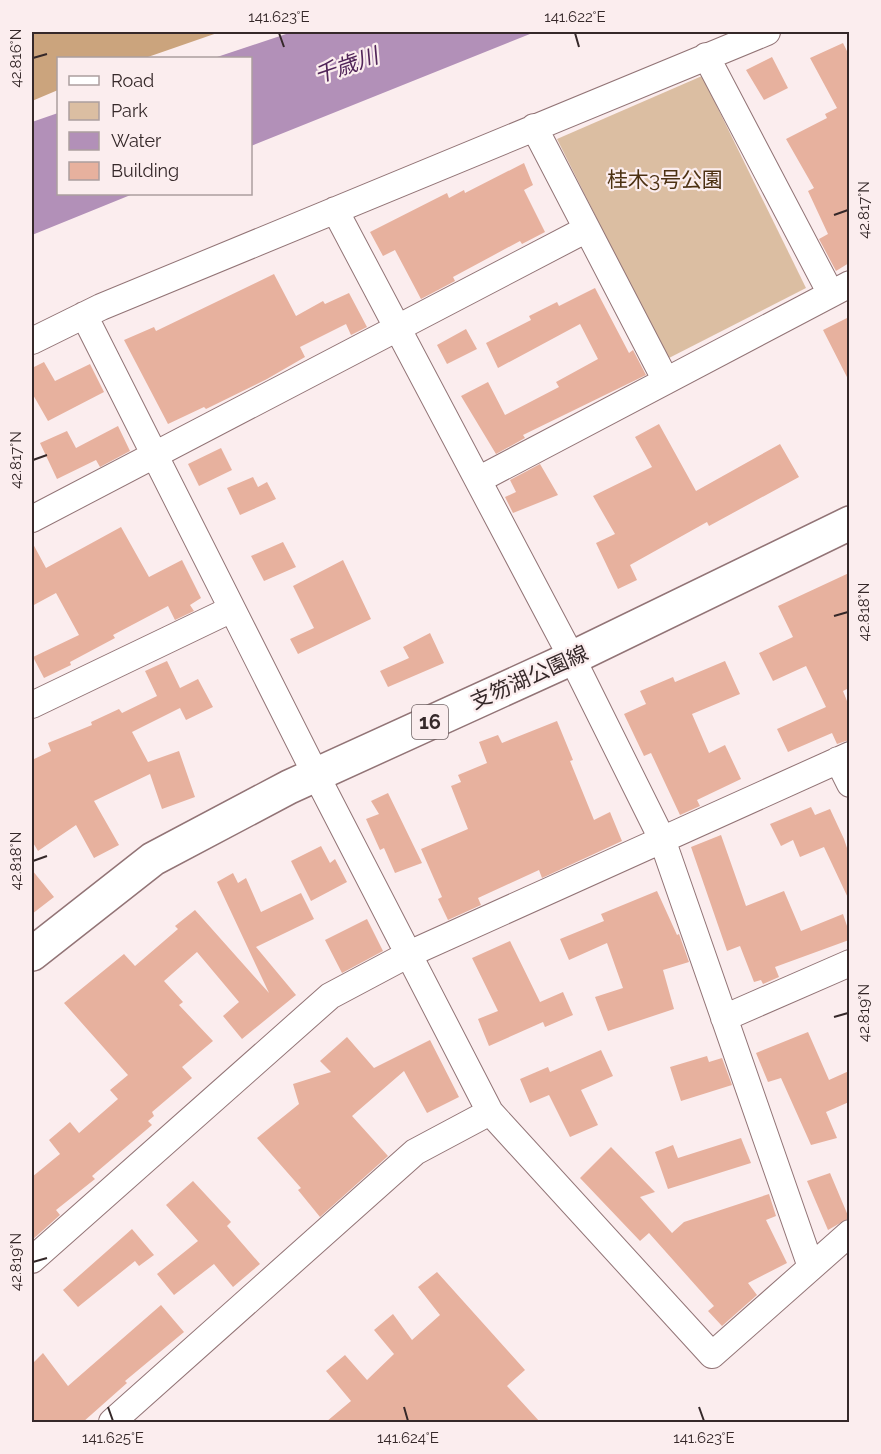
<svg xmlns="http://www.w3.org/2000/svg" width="881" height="1454" font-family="Raleway,'Noto Sans JP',sans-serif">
<rect width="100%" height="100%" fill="#fbedee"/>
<!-- green -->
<path fill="#dbbea2" d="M702,76l104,212 -139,71 -110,-220z"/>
<!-- forest -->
<path fill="#cba47d" d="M32,32h188l-75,26h-87v32l-26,11z"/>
<!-- water -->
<path fill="#b290b8" d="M292,32h243l-284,114 -1,-88h-36z
M58,113v81h75l-101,41v-113z"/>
<!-- building -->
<path fill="#e7b19e" d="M843,43l6,12v208l-13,8 -17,-32 9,-5 -20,-43 6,-3 -28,-49 41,-21 -2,-4 12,-6 -27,-50z
M772,57l16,31 -24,12 -18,-30z
M524,163l9,22 -9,5 21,42 -23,12 -2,-3 -67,36 2,4 -34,18 -26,-49 -12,6 -13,-24 77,-39 2,5 15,-8 1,3z
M274,274l22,42 27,-15 2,3 24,-11 18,34 -16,8 -5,-11 -46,23 5,10 -38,22 -61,30 -2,-2 -36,17 -44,-84 30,-13 2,4z
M595,288l34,65 4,-3 13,25 -123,60 2,3 -29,16 -35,-58 27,-14 17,33 54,-28 -3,-5 42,-23 -18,-35 -82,44 -12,-25 45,-23 -2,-4 28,-14 2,4z
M849,317v64l-26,-51z
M466,329l11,20 -30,15 -10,-19z
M44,362l11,19 35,-17 14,28 -56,29 -16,-28v-25z
M659,424l37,67 84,-47 19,33 -90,49 -2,-4 -77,43 7,15 -19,9 -22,-46 19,-9 -22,-38 59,-29 -17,-30z
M118,426l12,25 -30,16 -4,-7 -39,19 -17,-36 27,-12 9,17z
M221,448l11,22 -33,16 -11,-22z
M540,464l18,31 -45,18 -8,-16 11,-5 -6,-12z
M253,477l5,10 9,-5 9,17 -36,16 -13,-27z
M121,527l28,50 33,-17 19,38 -11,7 4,6 -19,9 -7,-14 -55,29 2,3 -45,24 1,3 -27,13 -11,-21 46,-22 -23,-42 -24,13v-64l14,26z
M283,542l13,25 -32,14 -13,-25z
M343,560l28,59 -73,35 -8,-15 24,-11 -21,-42z
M849,573v115l-6,3 6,15v34l-12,4 -5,-11 -44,19 -11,-23 49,-22 -20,-41 -33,15 -14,-28 34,-16 -15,-31z
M430,633l14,30 -56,24 -8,-16 29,-13 -6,-11z
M167,661l13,27 18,-9 15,28 -27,13 -6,-12 -48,24 16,30 31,-11 16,46 -33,12 -12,-35 -56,27 25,44 -25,13 -18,-33 -38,26 -6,-10v-81l19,-9 -3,-8 44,-18 -1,-3 28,-13 3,4 35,-17 -12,-25z
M725,661l15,33 -48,20 17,39 16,-8 16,34 -44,21 3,6 -20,9 -29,-62 -7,3 -20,-42 22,-10 -6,-13 33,-14 2,5z
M557,721l16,39 -3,1 24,59 16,-8 12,29 -80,37 -3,-8 -61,28 3,7 -33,15 -10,-21 4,-2 -21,-48 47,-20 -17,-43 10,-4 -3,-7 29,-12 -8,-21 19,-7 4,8z
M388,793l34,70 -27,10 -11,-25 -4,2 -14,-31 13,-5 -8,-13z
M811,807l4,8 15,-6 14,30 5,15v46l-25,-53 -24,10 -7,-17 -12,6 -11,-22z
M721,835l25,71 38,-15 17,40 42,-17 6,18v8l-74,27 4,10 -16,7 -2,-4 -7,2 -14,-36 -13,5 -36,-104z
M321,846l9,17 5,-4 12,23 -36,19 -20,-40z
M32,870l22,27 -22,17z
M233,873l5,10 8,-5 15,34 40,-19 13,26 -58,28 40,48 -54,44 -19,-23 16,-14 -42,-50 -33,29 19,21 -4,3 34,36 -31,26 10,11 -40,34 2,4 -6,5 4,4 -60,51 3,3 -39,31 4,5 -28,25v-63l28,-23 -11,-14 21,-18 9,11 39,-34 -8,-9 18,-15 -64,-72 60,-49 11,12 43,-37 -3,-3 20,-16 74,83 -52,-111z
M657,891l20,44 2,-1 10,28 -26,8 11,39 -66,22 -13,-34 28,-9 -16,-45 -38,17 -9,-21 44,-18 -3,-7z
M367,919l16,32 -41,22 -17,-33z
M510,941l30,61 23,-10 10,23 -28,12 -2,-5 -54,24 -11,-27 20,-8 -26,-53z
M808,1032l21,48 20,-9v31l-23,10 11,26 -26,7 -30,-67 -13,4 -12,-29z
M347,1037l27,31 56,-28 29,57 -32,16 -23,-42 -52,45 36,40 -68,61 -22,-27 3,-2 -44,-50 42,-34 -6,-20 38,-12 -11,-11z
M601,1050l12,26 -32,14 17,35 -28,12 -21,-42 -19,8 -10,-24 28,-12 2,5z
M707,1056l2,6 13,-4 10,27 -51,16 -11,-34z
M741,1138l10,25 -83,26 -13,-37 18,-7 5,13z
M611,1147l44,45 -15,5 32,36 12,-11 85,-28 7,22 -10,4 21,43 -39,20 9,12 -35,31 -14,-15 6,-5 -65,-73 -9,8 -60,-63z
M830,1173l19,45 -21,12 -21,-49z
M193,1181l38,41 -4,4 33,38 -27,23 -19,-23 -40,31 -17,-21 41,-33 -32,-36z
M132,1229l22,26 -15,11 -4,-5 -57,46 -15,-17z
M437,1272l88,98 -18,16 33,36h-214l25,-21 -25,-30 19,-16 22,25 27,-26 -20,-24 19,-16 19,26 28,-25 -22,-28z
M161,1305l23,27 -59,49 2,2 -44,39h-51v-58l11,-11 25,33z"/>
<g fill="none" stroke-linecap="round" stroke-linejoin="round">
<defs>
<path id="street" d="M706,56l125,238
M534,127l132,254
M335,210l237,448 90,181 149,428
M84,315l231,458 175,339 222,243 138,-122
M32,341l69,-34 666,-275
M478,480l372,-196
M32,519l555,-290
M32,705l200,-96
M838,760l12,24
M724,1018l126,-55
M32,1260l298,-264 79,-42 441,-199
M112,1422l303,-270 75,-40"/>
<path id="primary" d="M32,954l121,-95 136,-72 283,-129 278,-135"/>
</defs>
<!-- street casing -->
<use href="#street" stroke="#927476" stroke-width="28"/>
<!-- primary casing -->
<use href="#primary" stroke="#927476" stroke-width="36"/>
<!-- street -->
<use href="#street" stroke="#fff" stroke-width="26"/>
<!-- primary -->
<use href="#primary" stroke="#fff" stroke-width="33"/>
</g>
<!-- ticks -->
<path fill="none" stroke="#352829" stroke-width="2" d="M279,33l5,14M575,33l4,14M33,58l14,-4M834,215l14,-5M33,460l14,-5M834,616l14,-4M33,861l14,-5M834,1017l14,-4M33,1262l14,-4M108,1407l5,14M404,1407l4,14M699,1407l5,14"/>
<g text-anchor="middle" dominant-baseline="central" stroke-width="4.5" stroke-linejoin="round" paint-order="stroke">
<!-- shield labels -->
<rect fill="#fbedee" stroke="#706364" stroke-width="1.5" x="412" y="705" width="36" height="34" rx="4.5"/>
<g font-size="20" font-weight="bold" fill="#352829">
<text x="430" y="722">16</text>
</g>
<!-- park labels -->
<g font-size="21" fill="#4c3112" stroke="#fbedee">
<text x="665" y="179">桂木3号公園</text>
</g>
<!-- street labels -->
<g font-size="21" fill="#352829" stroke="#fbedee">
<text transform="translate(529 677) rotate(-24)">支笏湖公園線</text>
</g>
<!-- water labels -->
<g font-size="22" font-style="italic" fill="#512559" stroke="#fbedee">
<text transform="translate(346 65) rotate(-19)">千歳川</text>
</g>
</g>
<!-- border -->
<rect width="881" height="1454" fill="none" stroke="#fbedee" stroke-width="66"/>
<!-- legend -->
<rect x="57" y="57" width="195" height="138" fill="#fbedee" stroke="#ac9e9f" stroke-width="1.5"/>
<rect x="69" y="76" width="30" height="9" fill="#ffffff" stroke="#ac9e9f" stroke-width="1.5"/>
<text x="111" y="87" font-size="18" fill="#352829">Road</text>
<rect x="69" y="102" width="30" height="18" fill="#dbbea2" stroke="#ac9e9f" stroke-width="1.5"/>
<text x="111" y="117" font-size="18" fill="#352829">Park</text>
<rect x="69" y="132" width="30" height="18" fill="#b290b8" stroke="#ac9e9f" stroke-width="1.5"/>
<text x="111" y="147" font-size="18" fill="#352829">Water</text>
<rect x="69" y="162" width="30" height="18" fill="#e7b19e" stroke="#ac9e9f" stroke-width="1.5"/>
<text x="111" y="177" font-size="18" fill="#352829">Building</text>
<rect x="33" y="33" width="815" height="1388" fill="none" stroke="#352829" stroke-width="2"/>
<g font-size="15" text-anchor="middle" fill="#352829">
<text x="279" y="22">141.623°E</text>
<text x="575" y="22">141.622°E</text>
<text transform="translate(16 58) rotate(-90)" y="5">42.816°N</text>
<text transform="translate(864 210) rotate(-90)" y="5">42.817°N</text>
<text transform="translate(16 460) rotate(-90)" y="5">42.817°N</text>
<text transform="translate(864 612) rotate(-90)" y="5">42.818°N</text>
<text transform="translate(16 861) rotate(-90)" y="5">42.818°N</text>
<text transform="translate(864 1013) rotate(-90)" y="5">42.819°N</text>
<text transform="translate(16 1262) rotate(-90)" y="5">42.819°N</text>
<text x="113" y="1443">141.625°E</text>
<text x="408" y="1443">141.624°E</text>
<text x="704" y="1443">141.623°E</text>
</g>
</svg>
